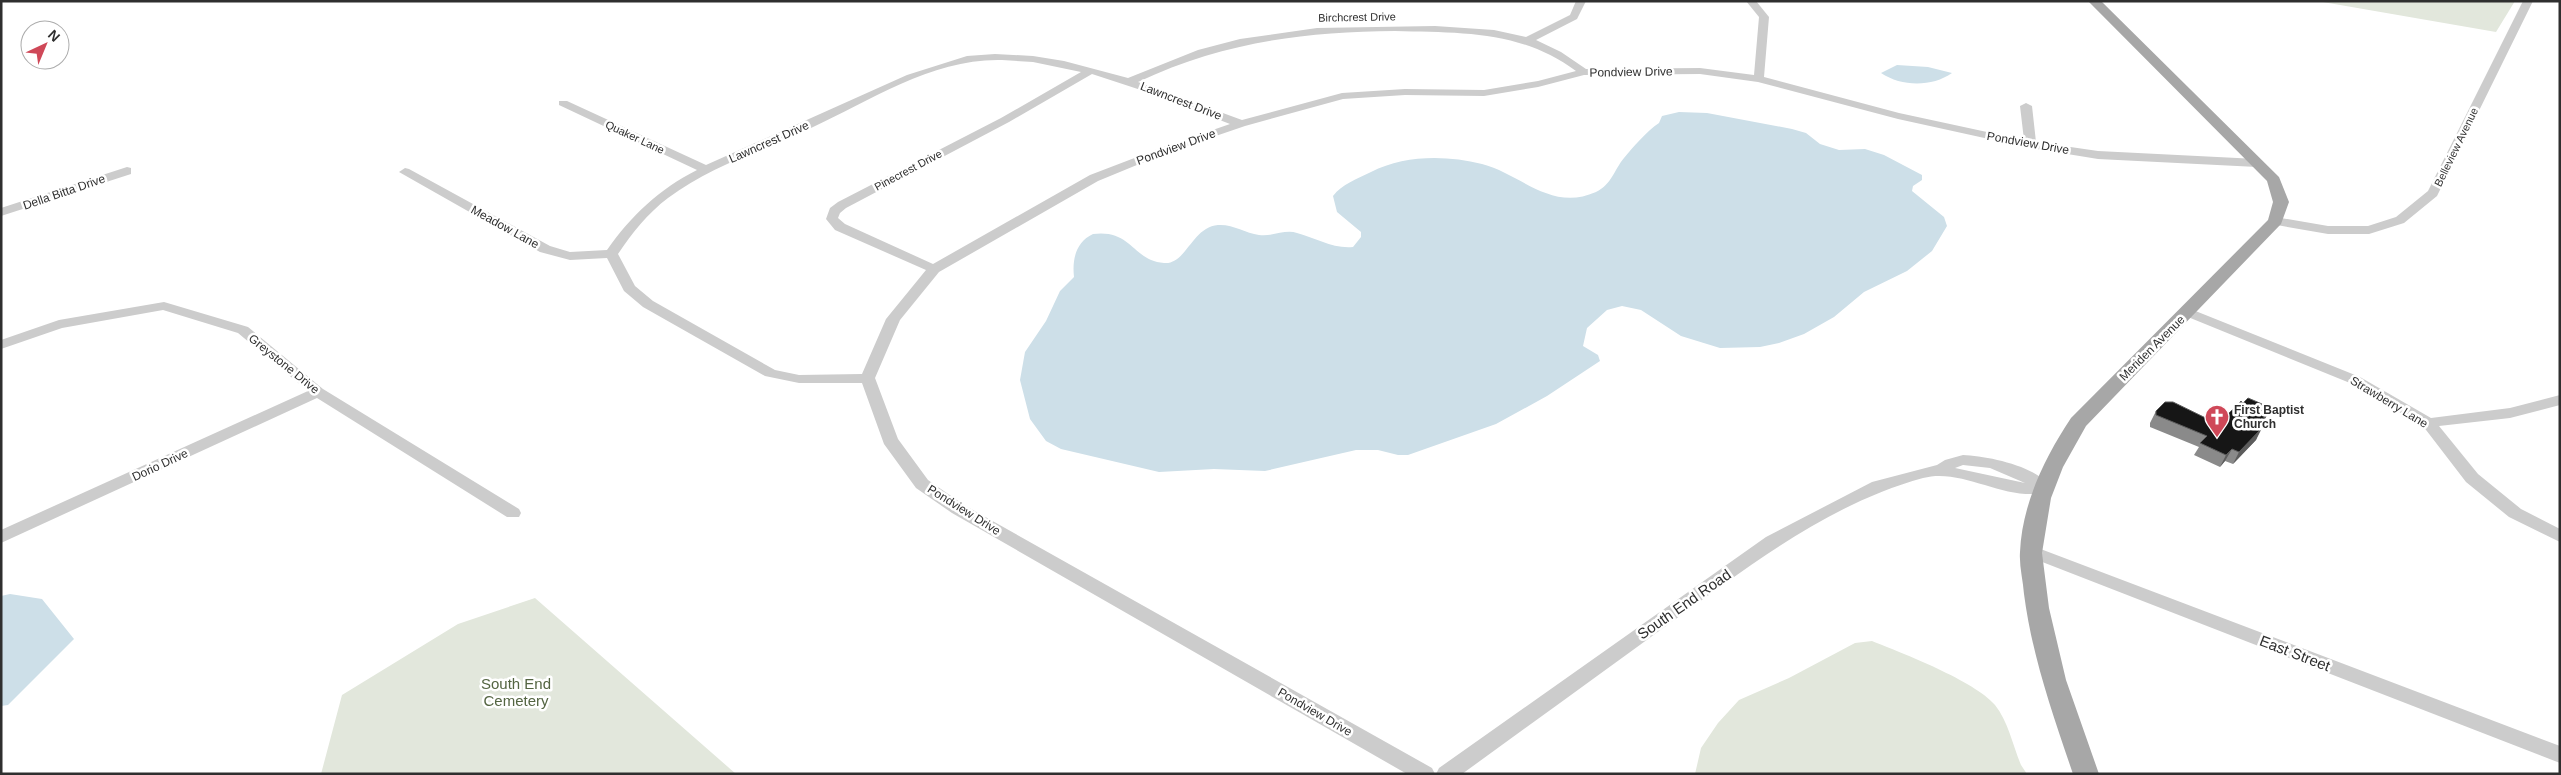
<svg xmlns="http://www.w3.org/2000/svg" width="2561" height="775" font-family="Helvetica,sans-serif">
<rect width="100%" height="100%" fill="#fff"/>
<!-- green -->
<path fill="#e2e7dc" d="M2317,1h198l-19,31z
M535,598l201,176h-415l21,-79 116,-71z
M1872,641c30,12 103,40 123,64 13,16 18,41 26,60l6,9h-332l6,-26 17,-25 21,-23 50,-22 66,-35z"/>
<!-- water -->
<path fill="#cddfe8" d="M1897,65l31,2 24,6c-20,14 -50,14 -71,0z
M1679,112l28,1 85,16 14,4 14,11 19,6 26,-1 19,6 38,20v5l-9,6 -1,5 32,26 3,9 -15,25 -25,20 -43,21 -30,25 -30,17 -25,9 -19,4 -40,1 -39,-12 -40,-26 -19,-4 -15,4 -20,18 -4,18 15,9 2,6 -53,35 -51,28 -88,31h-10l-20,-5h-22l-91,21 -51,-2 -55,3 -98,-23 -15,-8 -16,-22 -10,-39 5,-28 21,-31 14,-30 14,-14c-2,-18 2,-35 19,-43 39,-5 40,27 71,29 22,2 28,-36 54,-38 15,-1 27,8 41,10 13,2 26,-6 38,-2 19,5 36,16 56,14l8,-10v-5l-24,-20 -4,-16c9,-12 24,-17 38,-24 33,-17 75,-17 111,-8 39,10 69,48 114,28 16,-8 18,-22 28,-34 9,-11 23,-27 35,-35l3,-7z
M10,594l32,5 32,40 -66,66 -7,1v-110z"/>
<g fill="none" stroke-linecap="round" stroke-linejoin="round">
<!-- minor -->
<path fill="#ccc" fill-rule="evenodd" d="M1576,1h10l-9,18 -41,21 25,12 25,17 114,-1 54,7 5,-58 -13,-16h10l13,16 -5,60 135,36 125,27 -4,-34 6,-3 6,3 4,36 62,9 159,8 6,4 -6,4 -159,-8 -68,-11 -132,-29 -140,-37 -58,-8 -116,1 -46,12 -54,9 -79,-1 -62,4 -98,27 -79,27 -68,28 -159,91 -39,48 -25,58 23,61 30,41 36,25 468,263 3,6h-28l-455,-261 -36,-25 -32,-44 -22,-61h-63l-34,-7 -122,-69 -19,-16 -17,-33 -37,2 -30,-8 -141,-80 6,-4 4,1 141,77 20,6 37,-2c24,-34 52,-61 90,-80l-138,-65v-4h8l139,64 201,-90 60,-19 28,-2 38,2 31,5 64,17 70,-28 42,-11 77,-11 118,-2 59,4 32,7 44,-22zM1395,31c67,2 125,-1 181,40l-38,10 -54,9 -79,-1 -63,4 -100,27 -104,-38c85,-40 165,-50 257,-51zM1002,60l31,2 48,10 -80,46 -163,84 -8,6 -4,11 9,11 91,40 -40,49 -24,55 -63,1 -24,-5 -122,-69 -18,-15 -17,-32c14,-21 30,-41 50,-56 43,-32 95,-48 143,-70 60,-28 123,-70 191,-68zM1092,74l58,19 80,31 -72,25 -68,26 -157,89 -88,-40 -7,-6 2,-5 6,-5 163,-86z
M2523,1h10l-96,195 -33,27 -35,11h-41l-57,-10 -2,-3 2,-3 4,-1 53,9h40l28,-9 32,-26z
M127,167l4,1v6l-130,42v-8z
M164,302l84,25 75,62 196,120 2,4 -2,4h-12l-190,-119 -316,145v-13l307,-139 -70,-58 -75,-23 -101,18 -61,21v-9l58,-20z
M2188,308l172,69 71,41 79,-10 50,-13v10l-50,13 -71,8 39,48 43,35 39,20v13l-51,-25 -43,-35 -43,-56 -73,-43 -167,-68 -2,-3z
M1963,455c24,1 75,11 88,33l-2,4c-43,11 -86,-25 -126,-14 -95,26 -175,89 -253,145 -70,51 -139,101 -208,151h-26l3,-6 327,-231 106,-55 65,-17 8,-5zM1963,465l27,3 35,15 -70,-15z
M2030,545l530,201v17l-536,-208 -3,-4 3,-4z"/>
<!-- major -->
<path fill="#a7a7a7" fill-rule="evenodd" d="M2088,1h13l178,176 10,25 -8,22 -195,202 -23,41 -12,31 -9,55 7,55 17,72 33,94h-26c-20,-59 -41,-118 -49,-180 -1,-14 -5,-28 -4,-42 2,-48 25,-95 51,-134l197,-198 5,-18 -6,-21z"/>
</g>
<!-- wall -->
<path fill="#8a8a8a" d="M2243,403l25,10 -6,12 -2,2 -4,13 -23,24 -8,-3 -5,6 -26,-12 5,-8 -49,-20v-4l6,-12 62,13z"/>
<!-- shaded-wall -->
<path fill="#5c5c5c" d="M2269,407l-6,12 5,-6 -6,12 -11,12 14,-25z
M2262,428l-6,12 -23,24 6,-12z
M2232,449l-7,12 -5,6 6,-12z"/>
<!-- building -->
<path fill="#161616" stroke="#5c5c5c" d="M2248,398l21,9 -4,5 3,1 -11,12 5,3 -23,24 -7,-3 -6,6 -26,-12 7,-7 -51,-21v-4l9,-9h8l45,22 23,-23 2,2z"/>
<!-- icons -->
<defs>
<symbol id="church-pin" viewBox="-11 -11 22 30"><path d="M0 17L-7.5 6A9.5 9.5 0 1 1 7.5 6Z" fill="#cf4858" stroke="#fff"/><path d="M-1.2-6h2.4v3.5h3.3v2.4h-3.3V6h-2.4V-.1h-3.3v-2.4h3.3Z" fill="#fff"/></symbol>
</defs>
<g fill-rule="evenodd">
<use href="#church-pin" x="2203" y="403" width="28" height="38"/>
</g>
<g text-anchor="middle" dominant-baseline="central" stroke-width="5" stroke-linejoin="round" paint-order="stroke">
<!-- far-street labels -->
<g font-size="11" fill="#2f2f2f" stroke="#fff">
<text transform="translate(1357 17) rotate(-1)">Birchcrest Drive</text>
<text transform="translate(635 137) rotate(25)">Quaker Lane</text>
<text transform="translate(2456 147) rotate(-64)">Belleview Avenue</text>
<text transform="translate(908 170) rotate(-28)">Pinecrest Drive</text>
</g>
<!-- street labels -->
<g font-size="12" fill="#2f2f2f" stroke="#fff">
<text transform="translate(1631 72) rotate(-1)">Pondview Drive</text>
<text transform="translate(1181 101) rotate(21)">Lawncrest Drive</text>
<text transform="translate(769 142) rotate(-24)">Lawncrest Drive</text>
<text transform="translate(2028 143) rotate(10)">Pondview Drive</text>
<text transform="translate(1176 147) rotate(-20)">Pondview Drive</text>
<text transform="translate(64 192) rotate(-19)">Della Bitta Drive</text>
<text transform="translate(505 227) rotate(29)">Meadow Lane</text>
<text transform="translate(2152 348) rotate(-45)">Meriden Avenue</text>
<text transform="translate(284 364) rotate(39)">Greystone Drive</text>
<text transform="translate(2389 402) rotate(31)">Strawberry Lane</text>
<text transform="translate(160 465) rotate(-25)">Dorio Drive</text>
<text transform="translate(964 510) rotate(32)">Pondview Drive</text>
<text transform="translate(1315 712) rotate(30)">Pondview Drive</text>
</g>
<!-- poi labels -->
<g font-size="12" font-weight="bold" fill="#2f2f2f" stroke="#fff" text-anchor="start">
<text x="2234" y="410">First Baptist<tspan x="2234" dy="14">Church</tspan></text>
</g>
<!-- near-street labels -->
<g font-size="15" fill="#2f2f2f" stroke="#fff">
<text transform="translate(1684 604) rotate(-35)">South End Road</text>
<text transform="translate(2295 653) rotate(21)">East Street</text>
</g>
<!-- near-park labels -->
<g font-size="15" fill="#546542" stroke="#fff">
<text x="516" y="683">South End<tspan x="516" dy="17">Cemetery</tspan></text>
</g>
</g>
<!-- border -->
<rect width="2561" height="775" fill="none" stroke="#2f2f2f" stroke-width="5"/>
<!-- north arrow -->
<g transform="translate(45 45) rotate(44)"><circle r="24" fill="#ffffff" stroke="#acacac"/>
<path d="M0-4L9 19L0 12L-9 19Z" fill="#cf4858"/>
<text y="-8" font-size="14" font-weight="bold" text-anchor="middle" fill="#2f2f2f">N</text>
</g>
</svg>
